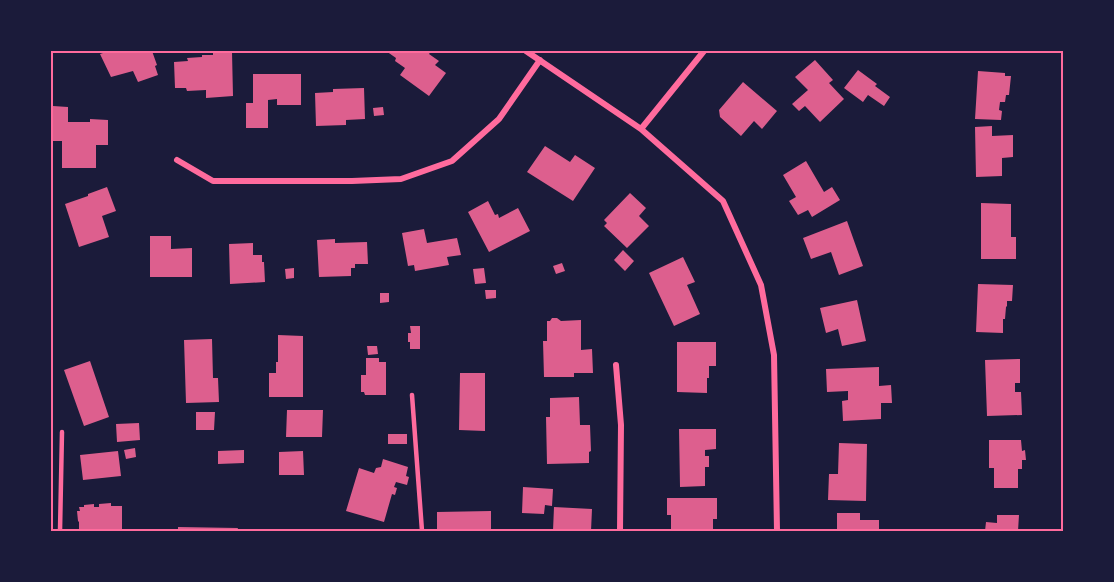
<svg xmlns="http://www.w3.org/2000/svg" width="1114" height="582" font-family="Raleway,sans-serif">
<rect width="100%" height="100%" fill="#1b1b3a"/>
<!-- building -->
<path fill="#dd5f8e" d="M109,51h43l5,14 -2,1 3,9 -20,7 -5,-11 -22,6 -11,-23z
M386,51h45l-2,3 10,7 -4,4 11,8 -17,23 -29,-21 5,-7 -10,-7 1,-3z
M232,52l1,44 -27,2v-8l-19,1 -1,-3h-11l-1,-26 14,-1 -1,-3 15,-1v-2h11v-2z
M815,60l18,20 -4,3 15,16 -24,23 -15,-16 -6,5 -7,-7 16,-14 -13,-13z
M858,70l19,14 -2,2 15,11 -6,9 -16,-11 -5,7 -19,-14z
M978,71l27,2v3h6l-2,19h-3l-1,7h-5l-1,8 3,1 -1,9 -26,-1z
M253,74h48v31h-24v-6l-9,1v28h-22v-25h7z
M743,82l34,29 -15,18 -8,-8 -13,15 -21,-19 -1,-7z
M364,88l1,31 -19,1v5l-30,1 -1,-33 18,-1v-3z
M53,106l15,1v15h22v-3l18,1v25h-12v23h-34v-27h-10z
M383,107l1,8 -10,1 -1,-8z
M992,126v10l21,-1v22l-11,1v18l-26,1 -1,-50z
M545,146l25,16 5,-7 20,13 -22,33 -46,-29z
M806,161l18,31 8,-5 8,13 -28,17 -4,-7 -10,5 -9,-14 7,-4 -13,-22z
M107,187l9,24 -14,5 7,21 -30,10 -14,-43 23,-8v-2z
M630,193l16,15 -7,8 10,10 -22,22 -23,-22 3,-3 -3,-3z
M488,201l7,14 3,-1 1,4 19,-10 12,23 -41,21 -21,-40z
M981,203l30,1v33h5v22h-35z
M847,221l16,45 -24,9 -8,-23 -20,7 -8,-21z
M424,229l3,14 30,-5 4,17 -14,2 2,8 -34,6 -1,-6 -6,1 -6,-33z
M150,236h21v13l21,-1v29h-42z
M335,239v4l32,-1 1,22h-13v4h-4v8l-32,1 -2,-37z
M253,243v12h9v7h2l1,20 -35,2 -1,-40z
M623,250l11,11 -9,10 -11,-11z
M683,257l12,25 -8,3 13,29 -26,12 -25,-53z
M562,263l3,8 -9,3 -3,-8z
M294,268v10l-8,1 -1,-10z
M484,268l2,15 -11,1 -2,-15z
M978,284l35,1 -1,16h-5v5l-1,1 -1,12h-2v14l-27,-1z
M485,290h11v8l-10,1z
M380,293h9v9l-9,1z
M857,300l9,41 -24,5 -4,-17 -12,4 -6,-25z
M552,318h5l4,3 20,-1v30l11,-1 1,24h-19v4h-30l-1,-36h4v-20h3z
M410,326h10v23h-10v-7h-2v-9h3z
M278,335l25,1v61h-34v-24h7v-11h2z
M212,339l1,39h5l1,24 -33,1 -2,-63z
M677,342h39v24h-7v12h-2v15l-30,-1z
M367,346h10l1,8 -10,1z
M366,358h13v4h7v33h-21l-1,-3h-3v-17h5z
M1020,359v24h-5v9h6l1,23 -35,1 -2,-56z
M90,361l19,56 -25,9 -20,-56z
M879,367v19l12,-1 1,18h-11v16l-38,2 -1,-20 6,-1v-9l-21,1 -1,-23z
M460,373h25v58l-26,-1z
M579,397l1,28h10l1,26 -2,1v11l-42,1 -1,-47h4v-19z
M287,410h36l-1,27h-36z
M196,412h19l-1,18h-18z
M139,423l1,17 -23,2 -1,-18z
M679,429h37v20l-11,1v6h4v11h-4v19l-25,1z
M388,434h19v10h-19z
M989,440h32l1,11 3,-1 1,10h-4v9h-4v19h-24v-20h-5z
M839,443l28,1 -1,57 -38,-1 1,-26h9z
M135,448l1,9 -10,2 -2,-9z
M244,450v13l-26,1v-13z
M118,451l3,25 -38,4 -3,-25z
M303,451l1,24h-25v-23z
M383,459l25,8 -2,9 3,1 -2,8 -11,-3 -2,5 3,1 -2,7 -3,-1 -8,28 -38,-11 13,-43 15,5 2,-5 5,-1z
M523,487l30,2 -1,17 -7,-1 -1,9 -22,-1z
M667,498h50v21h-4v12h-42v-16h-4z
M111,503v3h11v25h-43v-9l-1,-1 -1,-10h3l-1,-4h5v-2l10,-1v3h5v-3z
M554,507l38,2 -1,22h-38z
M491,511v20h-54v-19z
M837,513h23v7h19v11h-42z
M997,515h22l-1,16h-33l1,-9 11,1z
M178,527l60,1 -1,3h-59z"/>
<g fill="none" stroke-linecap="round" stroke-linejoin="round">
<!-- service -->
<path stroke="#ff6b9d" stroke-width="4.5" d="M412,395l10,136
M60,531l2,-99"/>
<!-- minor -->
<path stroke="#ff6b9d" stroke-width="6" d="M526,51l115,78 82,72 38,84 13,70 3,176
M641,129l63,-78
M177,160l36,21h139l49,-2 51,-18 47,-42 41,-59
M616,365l5,60 -1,106"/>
</g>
<!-- border -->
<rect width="1114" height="582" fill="none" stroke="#1b1b3a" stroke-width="105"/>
<rect x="52" y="52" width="1010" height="478" fill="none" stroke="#ff6b9d" stroke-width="2"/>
</svg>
